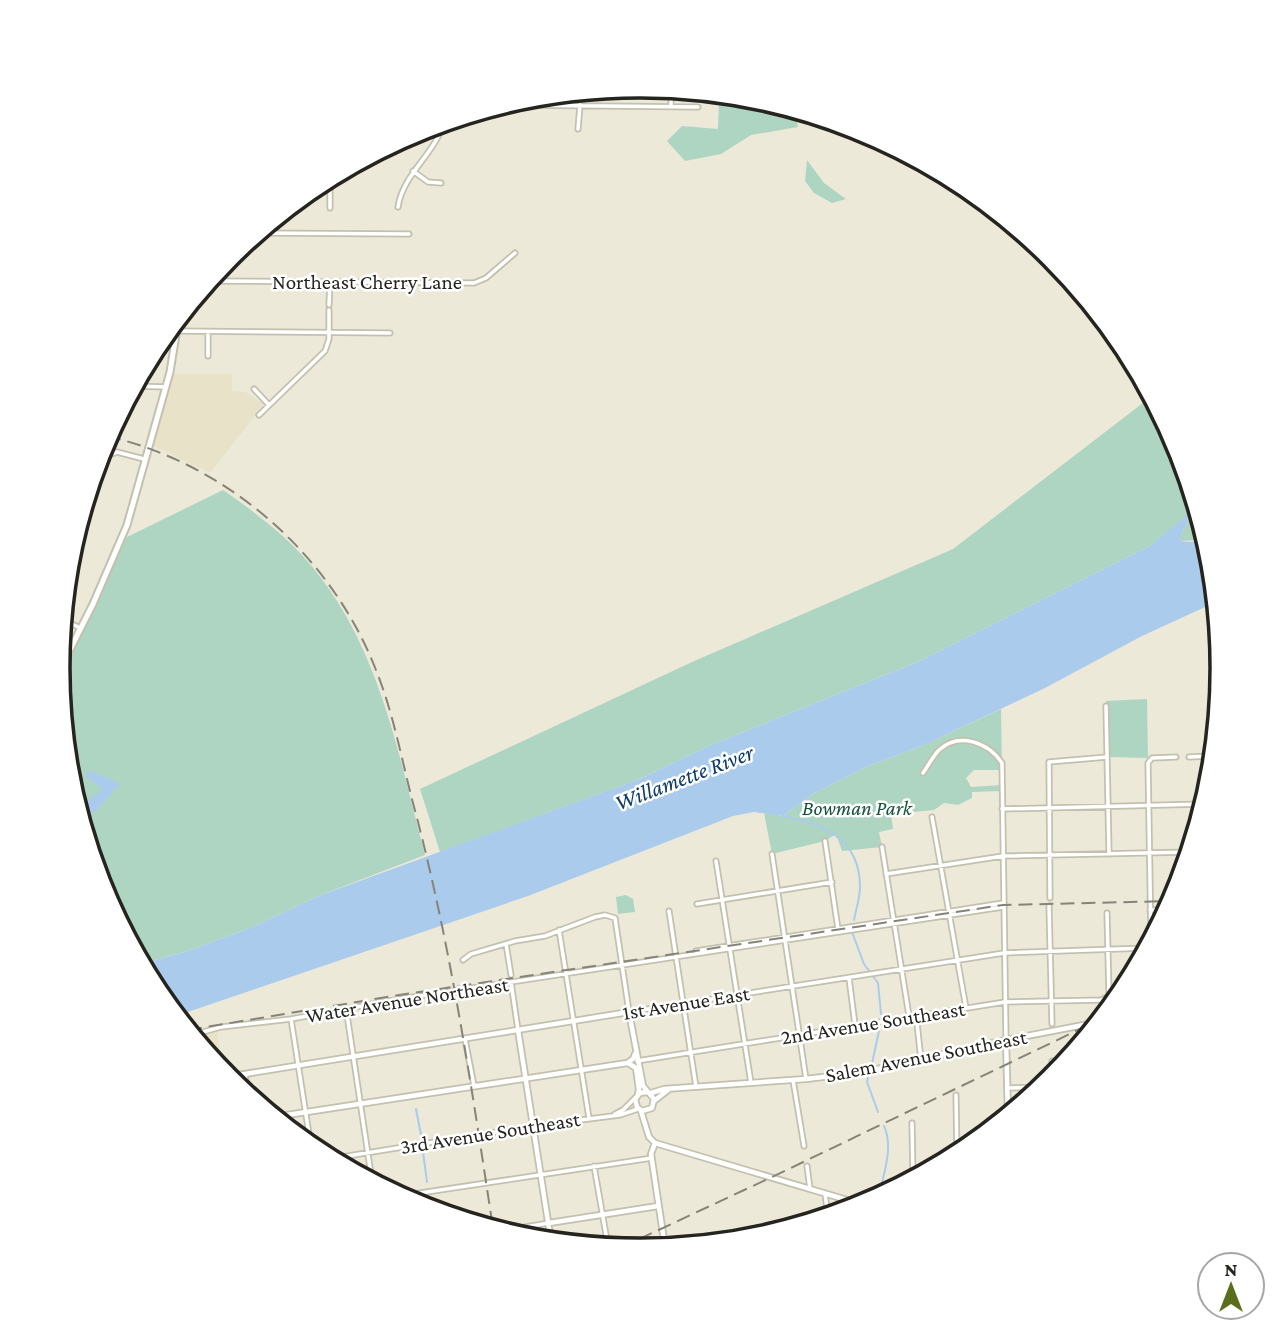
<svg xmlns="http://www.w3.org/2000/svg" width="1280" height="1335" font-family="'Crimson Pro',serif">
<rect width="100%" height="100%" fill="#ede9d8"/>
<!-- built -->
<path fill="#e7e2c8" d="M173,374h59v17l13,1 19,12 -54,69 -56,-27z
M217,1030l6,43 -30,-37z"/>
<!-- green -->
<path fill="#aed5c2" d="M713,92l41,5 40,12 4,18 -47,8 -30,19 -36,7 -18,-20 15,-15 36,3 1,-29z
M807,160l17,23 22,16 -14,4 -18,-10 -9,-12z
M1152,396l26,49 28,91 -4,4 -22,1 2,-9 6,-9 -1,-7 -37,30 -230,115 -214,86 -66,32 -200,73 -20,-63 272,-127 261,-113z
M223,490c27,19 55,39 78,64 77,83 96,195 124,301l-104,40 -71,33 -62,23 -47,13 -39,-74 -33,-109 -11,-107 63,-134z
M1147,699l1,59 -41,-1 -1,-56z
M1001,709l1,61h-28l-8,8 5,9 31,-2v6l-30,1v6l-14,7 -14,-2 -10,7 -43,4 2,15 -14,3 3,15 -40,4 -6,-17 -11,7 -53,13 -8,-41 19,3 30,-22 55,-28 56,-21z
M626,895l7,4 2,13 -17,2 -2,-17z"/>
<!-- water -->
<path fill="#abcbed" d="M1187,515l1,8 -6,9 -2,9c9,1 19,2 26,-5l5,18 5,48 -74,34 -97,52 -121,57 -56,21 -55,28 -30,22 -29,-4 -21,4 -205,80 -352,120 -20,-25 -15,-27 47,-13 62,-23 71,-33 319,-116 66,-32 214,-86 230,-115z
M92,771c8,6 22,7 27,14l-24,27 -4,1 -7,-5 1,-5 18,-14 -17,-12v-5z"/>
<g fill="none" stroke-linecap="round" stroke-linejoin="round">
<!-- stream -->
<path stroke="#abcbed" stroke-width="2" d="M782,814l1,2c41,8 77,23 77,71 0,11 -4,22 -6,33
M852,932l12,32 14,19 3,31
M871,1068l8,-37
M869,1073l-2,9 11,30
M416,1109l5,26
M423,1152l4,30
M879,1197c4,-23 15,-49 5,-71
M431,1204l1,6"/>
<defs>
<path id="street" d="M497,105l201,2
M671,106v-18
M578,129l2,-24
M413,171l15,11 13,1
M398,207c5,-34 38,-53 46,-86
M330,208v-21l6,-14
M256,233l153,1
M208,281l266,2 12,-5 29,-25
M329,305l1,-23
M177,331l213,2
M208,356v-24
M134,386l32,1
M254,389l15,16
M259,415l66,-64 4,-12v-29
M98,459l19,-7 27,7
M67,575l4,-9
M62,619l18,9
M1106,706l3,147
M1189,757l19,-1 5,3
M923,773c5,-7 10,-17 16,-23 20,-18 49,-8 63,13l4,277
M1002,809l202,-5
M932,817l34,191
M825,841l13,88
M882,847l27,169
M772,854l34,225
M716,861l35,222
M886,874l117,-18 187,-4
M1050,898l-1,-136 58,-5
M697,904l135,-22
M1049,906l3,118
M1150,910h18
M669,911l27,176
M559,930l30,188
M1151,941l-3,-178 4,-5 24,-1
M506,944l5,31
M696,951l307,-48
M463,960l8,-6 44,-13 30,-5 50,-19 10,-2 10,3 14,94 375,-59 143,-5
M849,978l6,47
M511,982l7,48
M346,1008l26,173
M916,1014l5,46
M291,1019l20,128
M192,1035l29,-8 70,-8 109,-20 603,-92
M465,1039l9,47
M637,1061l368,-59 96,-2 8,-4 -2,-83
M1052,1061v18
M245,1074l3,22
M793,1080l11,66
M1007,1088l35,-1
M956,1095l1,60
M615,1114l8,-4 13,-13
M912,1123l1,56
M329,1159l204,-33 87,-11 18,-6
M594,1166l14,80
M807,1166l3,23
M825,1194l3,22
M400,1196l252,-38
M500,1231l49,-8"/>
<path id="secondary" d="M518,1030l33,211
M1006,1040l2,75
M628,1063l8,5 3,22 -1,4
M226,1077l403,-65 14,74 11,13 -2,9 -10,3 -5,-4 -2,-8 5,-6 7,-1
M651,1093l13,-4 142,-10 58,-7 142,-32 93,-18
M654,1101l14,-11
M641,1111l8,26 6,6 209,62
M274,1117l353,-54 6,-4 2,-5
M655,1143l-4,11 14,93
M549,1223l109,-17"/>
<path id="primary" d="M58,673l35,-69 34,-79 43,-153 9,-56"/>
</defs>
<!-- street casing -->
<use href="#street" stroke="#c4c0af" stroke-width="7"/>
<!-- secondary casing -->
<use href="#secondary" stroke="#c4c0af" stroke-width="8"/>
<!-- primary casing -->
<use href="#primary" stroke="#c4c0af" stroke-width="9"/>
<!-- street -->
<use href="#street" stroke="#fff" stroke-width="3.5"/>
<!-- secondary -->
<use href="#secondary" stroke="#fff" stroke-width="4.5"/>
<!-- primary -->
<use href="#primary" stroke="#fff" stroke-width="5"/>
<!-- rail -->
<path stroke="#868378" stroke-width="2" stroke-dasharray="14 7" stroke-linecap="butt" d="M107,436c121,28 224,119 269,234 19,47 27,98 41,148 35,135 55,272 76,410
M188,1030l211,-35 604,-90 169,-4
M620,1248l152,-71 329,-158"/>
</g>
<g text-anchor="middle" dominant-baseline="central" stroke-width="5" stroke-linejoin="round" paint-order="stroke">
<!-- street labels -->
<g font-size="21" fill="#26241e" stroke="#fff">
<text x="367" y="282">Northeast Cherry Lane</text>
<text transform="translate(407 1000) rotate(-9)">Water Avenue Northeast</text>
<text transform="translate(686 1003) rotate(-9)">1st Avenue East</text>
<text transform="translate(873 1023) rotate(-9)">2nd Avenue Southeast</text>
<text transform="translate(926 1056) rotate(-11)">Salem Avenue Southeast</text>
<text transform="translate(490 1133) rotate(-9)">3rd Avenue Southeast</text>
</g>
<!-- park labels -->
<g font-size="21" font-style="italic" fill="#16513b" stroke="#fff">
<text x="857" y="808">Bowman Park</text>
</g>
<!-- water labels -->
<g font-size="23" font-style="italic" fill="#0c3b66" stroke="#fff">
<text transform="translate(684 777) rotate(-21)">Willamette River</text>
</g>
</g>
<!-- crop -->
<path d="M0 0H1280V1335H0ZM70 668a570 570 0 1 1 1140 0a570 570 0 1 1-1140 0Z" fill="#fff" fill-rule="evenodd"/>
<path fill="none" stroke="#26241e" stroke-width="3.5" d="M70 668a570 570 0 1 1 1140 0a570 570 0 1 1-1140 0Z"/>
<!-- north arrow -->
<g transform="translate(1231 1286)"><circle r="33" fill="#ffffff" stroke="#a8a7a5" stroke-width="2"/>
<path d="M0-5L12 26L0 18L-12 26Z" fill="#596d1a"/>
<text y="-10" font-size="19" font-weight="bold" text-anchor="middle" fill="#26241e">N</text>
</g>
</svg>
